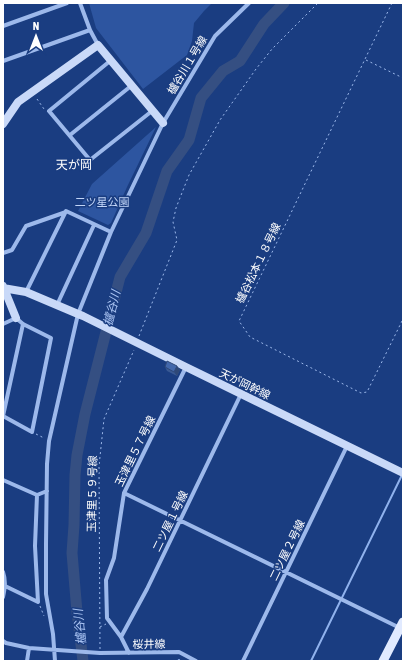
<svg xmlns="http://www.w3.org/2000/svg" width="406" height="664" font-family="'Asap Condensed','Noto Sans JP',sans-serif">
<rect width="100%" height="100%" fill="#1a3d81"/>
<!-- green -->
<path fill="#2d55a0" d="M89,3h123l-8,8 -10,12 -2,18 -5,14 -44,34 -47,-61z
M156,127l-29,60 -16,36 -3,2 -30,-14 14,-27z"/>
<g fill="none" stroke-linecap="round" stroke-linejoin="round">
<!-- stream -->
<path stroke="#90b2ed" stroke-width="2" d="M178,661l1,-1
M311,661l91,-186"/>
<!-- river -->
<path stroke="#354f82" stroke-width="11" d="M83,661l-6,-49 -5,-59 2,-28 1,-50 2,-20 8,-41 35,-137 26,-44 21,-62 22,-31 12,-42 22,-27 17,-10 24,-37 20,-21"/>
<!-- path -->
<path stroke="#9db9eb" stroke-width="1" stroke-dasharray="2 3" stroke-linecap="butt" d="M392,3l-153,318 11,16 111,56 6,-1 36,-73
M366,60l37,18
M37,99l7,10
M139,336l38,-96 -4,-18 3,-14 13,-33 31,-55 36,-51 16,-20 46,-46
M36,434l8,4
M40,606l4,10
M100,627l6,-3
M100,649l-1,-183 5,-47 30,-69"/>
<!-- street -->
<path stroke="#9db9eb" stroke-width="4" d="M80,3l10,27 8,15
M3,26l64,-23
M3,61l87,-31
M110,61l-61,50 41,49 62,-49
M70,135l61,-49
M3,253l9,-3 14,-24 40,-14
M26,292l40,-81 45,21
M57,305l37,-80
M3,324l13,-6 7,6 28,14 -19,94 -29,-16
M3,416l20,-92
M3,480l34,15 10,-4
M124,493l276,135
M3,572c3,9 2,16 0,25
M3,585l35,17 -3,-56 2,-51
M121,637l-14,-19 -1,-38 8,-22 10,-65 62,-126
M3,641l3,2 23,5 71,5 79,-1 17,9
M129,653l-8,-16 26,-48 94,-195
M27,661l2,-13
M55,661l-2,-27 -7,-40v-50l1,-80 2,-23 29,-127 33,-82 52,-109 52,-87 34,-33
M243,661l104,-215"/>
<!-- secondary -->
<path stroke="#c9d9f8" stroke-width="8" d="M3,124l15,-22 80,-57 65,78
M3,286l13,32
M3,288l23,4 52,22 5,2 103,51 217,106"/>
<!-- primary -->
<path stroke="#e1eaff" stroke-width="9" d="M383,661l20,-39"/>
</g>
<!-- wall -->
<path fill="#395993" d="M177,366l3,4 -3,6 -10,-5 -2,-4z"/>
<!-- shaded-wall -->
<path fill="#2e4878" d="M177,366l3,4 -3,6 -3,-4z"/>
<!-- building -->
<path fill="#4267ab" stroke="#2e4878" d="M167,361l10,5 -3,6 -9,-5z"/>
<g text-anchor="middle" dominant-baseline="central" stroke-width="3" stroke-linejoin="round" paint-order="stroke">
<!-- street labels -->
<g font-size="11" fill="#fff" stroke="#1a3d81">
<text transform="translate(187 65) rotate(-59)">櫨谷川１号線</text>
<text transform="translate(258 263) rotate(-64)">櫨谷松本１８号線</text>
<text transform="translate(245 384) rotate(26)">天が岡幹線</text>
<text transform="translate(135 451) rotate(-64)">玉津里５７号線</text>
<text transform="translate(92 494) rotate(-89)">玉津里５９号線</text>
<text transform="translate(170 521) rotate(-64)">二ツ屋１号線</text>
<text transform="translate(287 550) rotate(-64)">二ツ屋２号線</text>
<text transform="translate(149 644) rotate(-1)">桜井線</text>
</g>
<!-- park labels -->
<g font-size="11" fill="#c2d5f8" stroke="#1a3d81">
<text x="102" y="202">二ツ星公園</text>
</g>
<!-- neighbourhood labels -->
<g font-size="12" fill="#fff" stroke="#1a3d81">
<text x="74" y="165">天が岡</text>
</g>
<!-- water labels -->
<g font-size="12" font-style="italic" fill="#a9c3f2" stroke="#1a3d81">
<text transform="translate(112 308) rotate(-76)">櫨谷川</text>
<text transform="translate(80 627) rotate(-96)">櫨谷川</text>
</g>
</g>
<!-- border -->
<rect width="406" height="664" fill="none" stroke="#ffffff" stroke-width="8"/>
<!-- north arrow -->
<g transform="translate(36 36)" stroke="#1a3d81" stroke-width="3" paint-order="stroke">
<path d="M0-3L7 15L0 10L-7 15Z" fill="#ffffff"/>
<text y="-6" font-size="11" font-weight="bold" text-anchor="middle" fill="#ffffff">N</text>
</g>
</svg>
